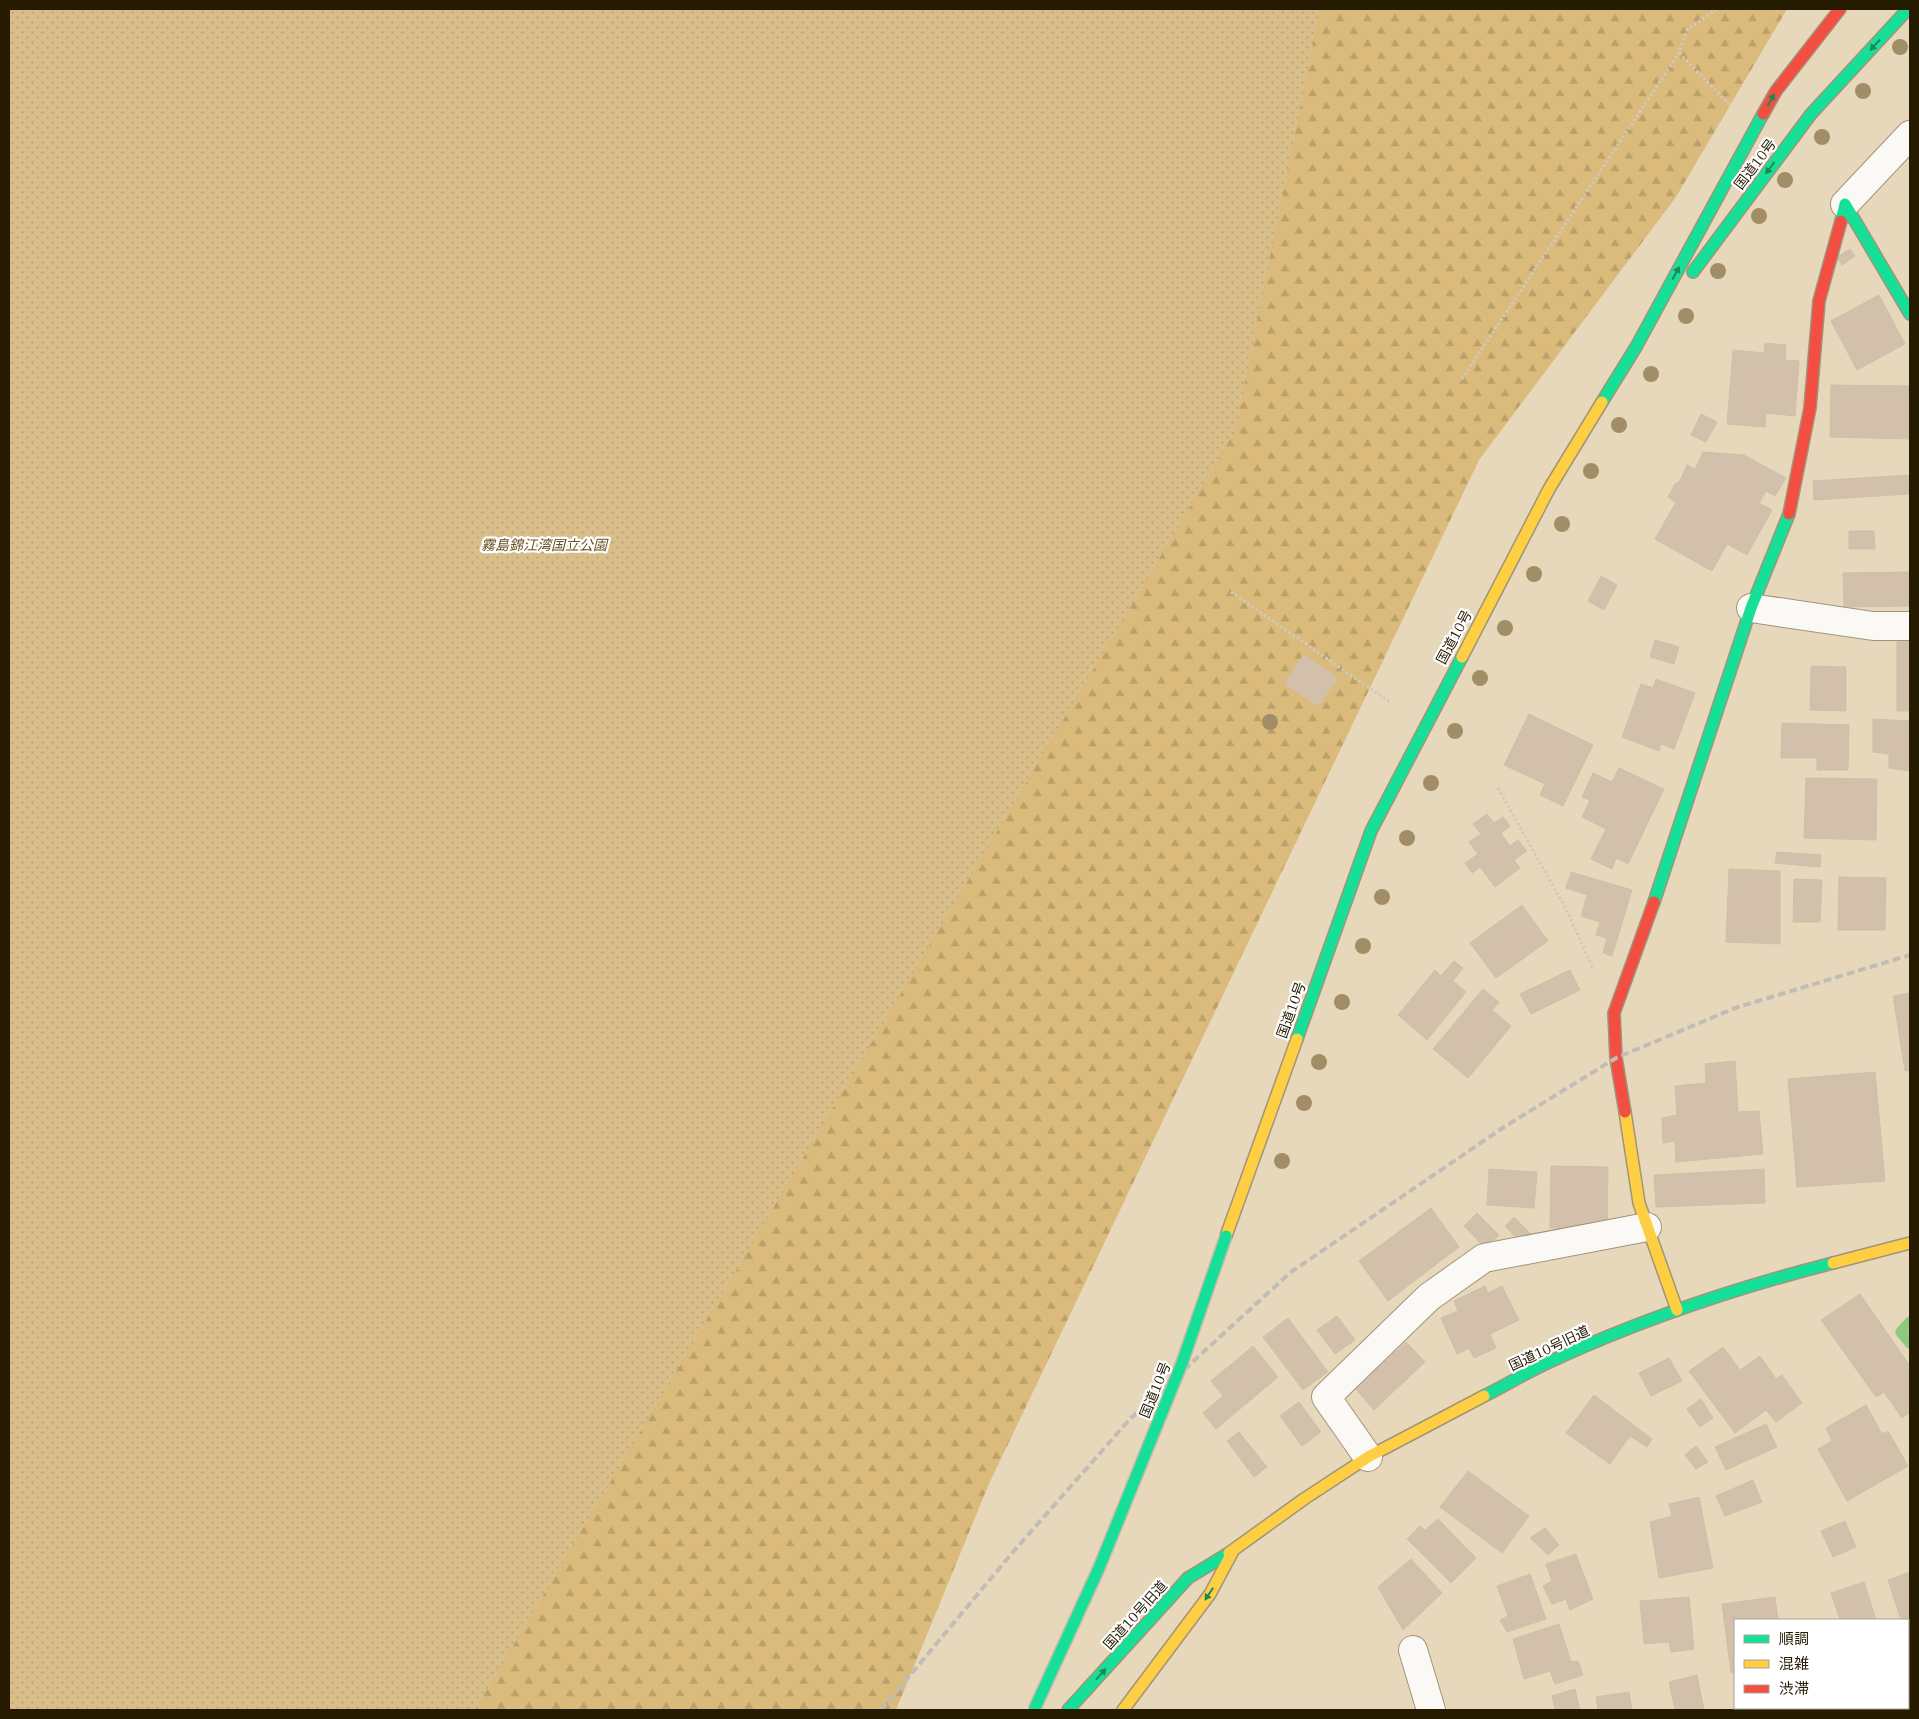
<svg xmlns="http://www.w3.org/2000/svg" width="1919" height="1719" font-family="'IBM Plex Serif','Noto Sans JP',serif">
<defs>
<pattern id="forest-firs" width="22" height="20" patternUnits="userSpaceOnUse" patternTransform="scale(1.25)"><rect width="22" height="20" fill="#dbbb7b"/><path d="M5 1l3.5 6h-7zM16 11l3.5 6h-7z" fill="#bca069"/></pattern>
<pattern id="park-dots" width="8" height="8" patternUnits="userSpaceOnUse" patternTransform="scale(1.25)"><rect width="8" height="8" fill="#d9be8a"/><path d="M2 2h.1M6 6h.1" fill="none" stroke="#baa375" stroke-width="1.8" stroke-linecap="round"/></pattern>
</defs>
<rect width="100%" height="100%" fill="#e7d8bc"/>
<!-- forest -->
<path fill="url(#forest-firs)" d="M9,9h1778l-111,188 -197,263 -491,1026 -92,224h-887z"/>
<!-- park -->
<path fill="url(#park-dots)" d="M9,9h1311l-85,422 -760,1279h-466z"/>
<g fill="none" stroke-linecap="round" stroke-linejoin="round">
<!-- stream -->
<path stroke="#8fc980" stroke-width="11" d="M1910,1322l-9,10 9,11"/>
</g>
<!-- building -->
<path fill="#d2c0aa" stroke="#d0bfa8" d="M1850,249l5,7 -13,9 -5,-8z
M1879,295l26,49 -48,26 -26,-49z
M1765,343l21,2 -1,15 14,1 -4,55 -29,-3 -1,14 -38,-3 6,-74 31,3z
M1831,385l79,1v53l-80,-2z
M1701,414l16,8 -11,20 -15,-7z
M1703,452l41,3 42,23 -11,18 -9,-5 -7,12 13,7 -25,45 -20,-11 -15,27 -57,-32 21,-37 -8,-5 7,-13 5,-3 7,-16 8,4z
M1910,475v19l-96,6 -1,-19z
M1849,531h25l1,18h-26z
M1910,572v34l-66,1 -1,-34z
M1601,576l16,9 -13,25 -16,-9z
M1655,640l24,7 -5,17 -24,-7z
M1897,640h13v71h-13z
M1304,654l34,24 -20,28 -34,-22z
M1811,666l35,1v44l-36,-1z
M1656,679l39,14 -21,56 -13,-5 -2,7 -37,-14 19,-53 12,4z
M1529,714l64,31 -30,61 -23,-11 5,-11 -41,-19z
M1873,719l37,2v50l-21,-3v-14l-16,-2z
M1782,723l67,2 -1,45h-31v-12h-36z
M1619,768l45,21 -36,75 -12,-6 -4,11 -21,-10 15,-30 -24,-12 8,-17 -8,-3 11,-24 19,9z
M1806,778l71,1 -1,61 -72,-2z
M1487,814l7,9 9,-6 7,9 -9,7 9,13 8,-6 9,11 -13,9 6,8 -25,19 -15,-20 -8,6 -7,-10 13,-9 -9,-12 12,-8 -8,-10z
M1777,852l44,3 -1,12 -45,-4z
M1729,869l51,2v73l-54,-2z
M1571,872l61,18 -20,66 -9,-3 4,-15 -11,-3 4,-13 -19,-6 6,-21 -21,-7z
M1839,877l47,1 -1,52h-47z
M1794,879l28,1 -2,42h-27z
M1522,905l26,36 -52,37 -26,-35z
M1454,961l9,7 -10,13 13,11 -39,48 -29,-25 37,-45 6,6z
M1570,970l10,20 -49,24 -11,-20z
M1483,989l16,13 -7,8 19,16 -43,52 -35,-29z
M1910,993v77l-5,1 -12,-75z
M1735,1061l3,51 21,-1 4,43 -87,8 -1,-21 -12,2 -1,-25 15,-3 -2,-29 31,-3 -1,-19z
M1875,1072l10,109 -88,6 -9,-108z
M1551,1166l57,1 -1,55h-17l-6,6h-34z
M1489,1169l48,3 -3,36 -47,-3z
M1764,1169l1,34 -109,4 -2,-32z
M1431,1208l28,39 -71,54 -29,-40z
M1477,1213l22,22 -14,13 -21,-22z
M1514,1217l17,17 -10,9 -16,-17z
M1485,1286l3,7 14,-7 17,34 -29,14 6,14 -22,10 -5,-10 -12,6 -16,-36 17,-7 -4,-10z
M1860,1294l50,72v46l-8,6 -18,-26 -8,5 -55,-77z
M1337,1316l18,24 -20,14 -18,-24z
M1288,1318l40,54 -25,18 -40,-53z
M1406,1342l19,20 -51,48 -18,-21z
M1253,1346l25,31 -62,52 -13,-16 20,-17 -12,-15z
M1723,1347l17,23 20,-14 16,23 6,-4 20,28 -26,19 -10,-12 -31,23 -46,-62z
M1669,1358l13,23 -31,15 -12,-23z
M1594,1395l58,44 -5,8 -17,-11 -20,28 -44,-31z
M1701,1399l12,19 -13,9 -13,-18z
M1299,1402l22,30 -19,14 -22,-30z
M1866,1405l16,29 6,-3 20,35 -61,35 -29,-52 14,-8 -6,-13z
M1766,1424l11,23 -51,23 -11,-23z
M1239,1432l28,35 -13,10 -27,-36z
M1696,1446l12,16 -12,7 -11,-14z
M1468,1471l61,45 -27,37 -62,-46z
M1753,1480l9,22 -37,14 -9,-20z
M1699,1497l14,71 -54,10 -9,-56 22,-6 -3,-12z
M1438,1519l38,39 -25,25 -44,-44 13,-13 5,4z
M1845,1521l11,26 -23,10 -12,-26z
M1545,1528l14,17 -11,10 -18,-17z
M1576,1554l17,45 -23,11 -4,-11 -14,5 -9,-18 9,-5 -6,-17z
M1411,1559l31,34 -39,37 -25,-43z
M1910,1572v75l-2,-7v-20h-7l-13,-40z
M1530,1574l16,45 -39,13 -7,-12 8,-4 -11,-30z
M1864,1582l12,38h-36l-9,-27z
M1689,1597l5,52 -23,3 -2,-10 -25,2 -4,-43z
M1775,1597l3,23h-43v53h-4l-9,-69z
M1559,1624l12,38 7,-1 5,14 -28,9 -5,-13 -26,8 -11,-40z
M1697,1675l7,35h-29l-6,-28z
M1575,1689l5,21h-25l-3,-14z
M1629,1692l3,18h-34l-2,-13z
M1810,1708h33v2h-32z"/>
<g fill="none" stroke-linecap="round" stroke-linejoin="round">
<defs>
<path id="street" d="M1845,204l65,-69
M1751,608l122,18h37
M1368,1457l-42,-60 103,-100 55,-39 163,-31
M1413,1650l18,60"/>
<path id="fast" d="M1841,221l4,-17 65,110
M1693,272l118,-158 97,-105
M1602,402l34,-55 127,-233
M1654,902l97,-294 38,-94
M1297,1039l74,-208 91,-174
M1484,1396c24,-12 48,-27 74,-38 88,-40 181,-71 275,-95
M1068,1710l120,-132 41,-25"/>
<path id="slow" d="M1462,657l87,-168 53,-87
M1625,1112l14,91 38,107
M1226,1236l71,-197
M1833,1263l77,-20
M1229,1553l75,-54 64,-42 116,-61
M1123,1710l87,-116 23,-43"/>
<path id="jam" d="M1763,114l13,-23 64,-82
M1789,514l21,-106 9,-107 22,-80
M1625,1112l-9,-54 -2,-45 40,-111"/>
</defs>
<!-- street casing -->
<use href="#street" stroke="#a1947b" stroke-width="30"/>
<!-- fast casing -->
<use href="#fast" stroke="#a1947b" stroke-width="14"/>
<!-- slow casing -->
<use href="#slow" stroke="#a1947b" stroke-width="14"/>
<!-- jam casing -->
<use href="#jam" stroke="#a1947b" stroke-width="14"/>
<!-- path -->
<path stroke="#cecac0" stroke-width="3" stroke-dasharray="2.5 2.5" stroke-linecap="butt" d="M1679,53l51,52
M1462,379l217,-326 8,-23 30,-21
M1231,592l160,111
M1498,788l68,121 27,59"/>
<!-- street -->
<use href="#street" stroke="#fbf9f5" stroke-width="28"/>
<!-- fast -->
<use href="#fast" stroke="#16e098" stroke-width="11"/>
<!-- slow -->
<use href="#slow" stroke="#ffcf43" stroke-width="11"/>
<!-- jam -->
<use href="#jam" stroke="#f24e42" stroke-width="11"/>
<!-- rail -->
<path stroke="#c1bcb4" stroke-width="4" stroke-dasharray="8 4" stroke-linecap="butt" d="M881,1710l132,-158 117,-133 161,-147 213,-145 112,-69 119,-50 175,-53"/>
<defs>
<path id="fast-bridge" d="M1034,1710l65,-142 83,-205 44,-127"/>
</defs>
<!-- fast-bridge casing -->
<use href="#fast-bridge" stroke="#c3baab" stroke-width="14" stroke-linecap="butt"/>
<!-- fast-bridge -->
<use href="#fast-bridge" stroke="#16e098" stroke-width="11"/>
</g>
<!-- trees -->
<g fill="#a28e66">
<circle cx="1900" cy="47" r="8"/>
<circle cx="1863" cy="91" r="8"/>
<circle cx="1822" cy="137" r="8"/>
<circle cx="1785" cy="180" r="8"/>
<circle cx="1759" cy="216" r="8"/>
<circle cx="1718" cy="271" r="8"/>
<circle cx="1686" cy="316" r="8"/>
<circle cx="1651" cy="374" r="8"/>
<circle cx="1619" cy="425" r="8"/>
<circle cx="1591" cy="471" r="8"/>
<circle cx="1562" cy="524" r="8"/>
<circle cx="1534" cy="574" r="8"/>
<circle cx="1505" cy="628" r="8"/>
<circle cx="1480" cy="678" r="8"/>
<circle cx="1270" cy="722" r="8"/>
<circle cx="1455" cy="731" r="8"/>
<circle cx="1431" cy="783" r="8"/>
<circle cx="1407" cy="838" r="8"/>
<circle cx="1382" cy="897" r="8"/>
<circle cx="1363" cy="946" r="8"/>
<circle cx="1342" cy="1002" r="8"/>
<circle cx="1319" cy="1062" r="8"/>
<circle cx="1304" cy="1103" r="8"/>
<circle cx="1282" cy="1161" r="8"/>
</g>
<!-- one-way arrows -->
<defs><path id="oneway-solid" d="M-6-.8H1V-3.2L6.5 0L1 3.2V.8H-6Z" transform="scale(1.25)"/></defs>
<g fill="#1d8754">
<use href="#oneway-solid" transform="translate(1875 45) rotate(133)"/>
<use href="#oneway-solid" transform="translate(1771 100) rotate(-61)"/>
<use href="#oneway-solid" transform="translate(1770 168) rotate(127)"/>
<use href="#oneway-solid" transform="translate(1676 273) rotate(-61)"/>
<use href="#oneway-solid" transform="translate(1209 1594) rotate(123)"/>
<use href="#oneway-solid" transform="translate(1101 1674) rotate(-48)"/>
</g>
<g text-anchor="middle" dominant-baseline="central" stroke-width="4.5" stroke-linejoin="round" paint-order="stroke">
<!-- street labels -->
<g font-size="14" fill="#261a00" stroke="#fff">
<text transform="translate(1755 164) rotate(-53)">国道10号</text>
<text transform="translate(1454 637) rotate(-62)">国道10号</text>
<text transform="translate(1291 1010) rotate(-70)">国道10号</text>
<text transform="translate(1549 1348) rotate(-25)">国道10号旧道</text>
<text transform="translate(1155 1390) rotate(-68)">国道10号</text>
<text transform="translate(1135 1615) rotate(-48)">国道10号旧道</text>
</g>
<!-- park labels -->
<g font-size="14" font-style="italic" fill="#69511f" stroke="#fff">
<text x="544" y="545">霧島錦江湾国立公園</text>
</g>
</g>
<!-- border -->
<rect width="1919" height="1719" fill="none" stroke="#261a00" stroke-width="20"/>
<!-- legend -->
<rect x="1734" y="1619" width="175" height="90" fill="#ffffff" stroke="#a8a399"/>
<rect x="1744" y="1635" width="25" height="8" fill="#16e098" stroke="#a8a399"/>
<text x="1779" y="1644" font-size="15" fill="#261a00">順調</text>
<rect x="1744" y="1660" width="25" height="8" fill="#ffcf43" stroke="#a8a399"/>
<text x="1779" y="1669" font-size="15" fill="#261a00">混雑</text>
<rect x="1744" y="1685" width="25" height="8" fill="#f24e42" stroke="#a8a399"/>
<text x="1779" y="1694" font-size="15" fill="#261a00">渋滞</text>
</svg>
